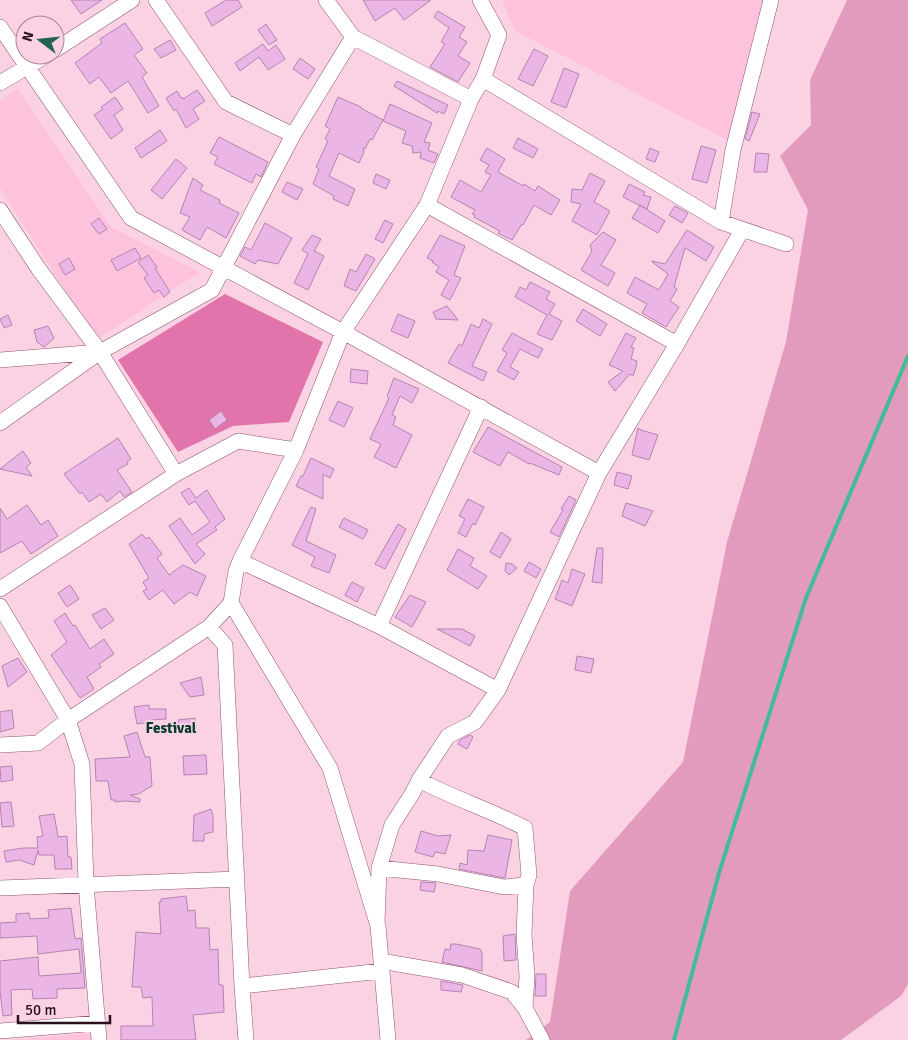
<svg xmlns="http://www.w3.org/2000/svg" width="908" height="1040" font-family="Signika,sans-serif">
<rect width="100%" height="100%" fill="#fbd2e4"/>
<!-- built -->
<path fill="#fec2dd" d="M502,0h263l-38,140 -212,-109z
M18,89l93,138 89,45 -104,68 -96,-152v-87z
M95,1033l1,7h-86z"/>
<!-- green -->
<path fill="#e29bbc" d="M847,0h61v984l-7,12 -60,44h-315l24,-18 20,-131 113,-129 44,-220 59,-200 22,-132 -28,-54 31,-31 -1,-45z"/>
<!-- forest -->
<path fill="#e174ab" d="M225,294l98,48 -34,80 -56,4 -55,26 -60,-92z"/>
<g fill="none" stroke-linecap="round" stroke-linejoin="round">
<!-- stream -->
<path stroke="#42bb98" stroke-width="4" d="M674,1040l45,-167 87,-275 102,-242"/>
</g>
<!-- building -->
<path fill="#ebb6e5" stroke="#b583b0" d="M71,0h31l-21,14z
M226,0h12l4,7 -30,19 -7,-13z
M363,0h68l-27,20 -9,-12 -20,13z
M438,11l27,16 -6,10 8,5 -9,14 12,7 -12,19 -28,-15 15,-23 -4,-2 8,-14 -15,-11z
M125,23l18,26 -9,6 13,18 -5,4 17,29 -11,7 -20,-32 -17,12 -12,-16 -9,7 -15,-21 27,-20 -2,-4z
M266,24l11,16 -8,5 -11,-15z
M170,40l6,10 -15,8 -7,-9z
M263,44l5,7 8,-6 9,14 -17,11 -9,-13 -19,14 -5,-8z
M534,49l14,7 -15,30 -15,-7z
M300,58l15,11 -7,10 -15,-10z
M564,68l15,6 -13,34 -15,-6z
M397,81l51,24 -4,9 -6,-3 -1,2 -43,-27z
M197,90l8,11 -12,8 6,10 -13,9 -10,-19 -2,2 -8,-13 11,-7 4,7 1,-1 1,2z
M115,97l8,12 -9,6 9,15 -12,9 -17,-24 9,-6 -2,-2z
M338,97l23,10v1l22,12 -11,20 -2,-1 -5,10 -2,-1 1,4 -5,11 -20,-10 -10,23 26,13 -7,17 -15,-7 1,-3 -21,-12 6,-15 -3,-2 12,-26 -3,-2 5,-10 -5,-3z
M390,104l42,19 -8,19 6,1 -2,7 10,4 -4,9 -14,-5 1,-6 -8,1 -1,-7 -10,-3 4,-12 -23,-10z
M752,112l8,2 -11,27 -4,-2z
M160,130l7,11 -26,17 -6,-10z
M219,137l49,25 -7,15 -5,-3 -4,9 -38,-19 4,-7 -8,-4z
M518,138l20,11 -5,9 -20,-10z
M701,146l15,4 -9,33 -15,-4z
M487,148l18,11 -7,13 25,14 1,-2 11,7 3,-5 22,14 -9,15 -17,-10 -11,20 -1,-1 -10,16 -14,-7 2,-2 -26,-14 1,-2 -3,-1 3,-4 -24,-13 9,-17 21,12 10,-17 -6,-3 4,-7 -9,-5z
M650,148l9,4 -4,10 -9,-3z
M756,153l13,1 -2,18h-13z
M176,159l11,9 -25,31 -11,-9z
M590,173l15,8 -11,21 16,9 -13,24 -25,-14 9,-17 -10,-2 1,-13 10,1z
M376,174l14,6 -4,9 -13,-6z
M193,178l10,7 -3,5 20,10 -1,3 20,10 -13,25 -19,-11 -7,13 -18,-10 8,-13 -10,-4z
M287,182l16,7 -6,11 -15,-8z
M629,184l16,8 -2,3 8,2 -4,12 -24,-12z
M640,205l25,16 -7,12 -26,-15z
M675,206l13,7 -6,10 -13,-8z
M99,218l8,11 -8,5 -8,-10z
M385,220l8,4 -10,19 -8,-4z
M265,223l27,15 -14,26 -20,-4 -3,4 -15,-8 5,-9 6,3z
M687,230l27,17 -8,14 -21,-13 -11,39 3,2 -7,12 9,6 -13,20 -24,-14 5,-9 -20,-11 8,-16 24,13 9,-16 -16,-12v-1l13,3z
M603,232l13,8 -15,25 14,8 -7,13 -27,-16 11,-19 -2,-6z
M312,235l9,4 -7,12 10,5 -16,34 -14,-7 14,-29 -6,-4z
M440,235l25,11 -11,29 7,3 -11,22 -9,-5 8,-15 -13,-8 3,-5 -7,-5 1,-1 -6,-3z
M135,248l6,10 -24,13 -6,-11z
M366,254l9,5 -19,32 -12,-5 6,-17 6,3z
M148,255l9,12 -2,1 15,24 -6,5 -5,-7 -5,3 -10,-15 4,-3 -10,-13z
M69,258l6,11 -10,6 -6,-11z
M530,282l20,10 -4,7 9,5 -6,10 13,7 -10,19 -15,-6 10,-19 -32,-18 5,-10 6,3z
M447,306l11,14 -22,-1 -3,-7z
M583,309l24,15 -7,12 -24,-15z
M398,314l17,7 -7,17 -17,-7z
M8,315l4,10 -8,3 -4,-9z
M483,319l9,5 -20,42 15,6 -4,9 -35,-18 11,-19 3,2 9,-22 8,4z
M48,326l6,12 -10,9 -7,-5 -3,-12z
M512,333l31,16 -5,9 -18,-9 -10,18 9,5 -5,8 -17,-9 10,-18 -5,-3z
M626,333l10,5 -5,9 3,1 -3,11 6,2 -1,6 -3,9 -3,-2 -15,17 -7,-9 15,-11 -14,-6z
M351,369l17,2 -1,13 -17,-2z
M394,378l25,11 -7,14 -12,-7 -8,19 4,2 -3,8 19,10 -16,33 -22,-11 7,-13 -11,-5 19,-41 -2,-2z
M338,401l15,7 -9,19 -15,-7z
M221,411l6,9 -12,9 -6,-9z
M488,427l74,40 -3,8 -29,-12 -1,1 -21,-12 -8,14 -27,-14z
M638,428l3,2 17,5 -9,25 -17,-5z
M118,438l13,21 -4,3 1,2 -11,6 15,22 -8,5 -4,-6 -13,11 -6,-8 -12,8 -7,-10 -2,2 -16,-20z
M23,451l8,12 -5,4 6,9 -32,-7z
M311,458l23,11 -4,9 -7,-4v25l-27,-13 5,-10h2z
M617,472l15,4 -4,13 -14,-4z
M189,488l7,10 11,-8 18,29 -10,8 2,3 -21,14 9,10 -10,10 -26,-38 11,-8 12,17 18,-13 -15,-21 -6,4 -8,-12z
M569,496l7,4 -17,37 -9,-5 13,-22 -2,-1z
M468,499l16,8 -9,18 -2,-2 -7,14 -8,-4 7,-14 -6,-3z
M626,503l27,8 -8,15 -23,-10z
M27,505l14,20 7,-5 10,16 -27,18 -9,-13 -22,12v-45l7,11z
M311,507l5,2 -10,32 30,14 -7,18 -18,-7 4,-9 -23,-12z
M344,518l24,12 -5,9 -24,-12z
M398,524l8,5 -21,40 -10,-5z
M501,532l10,7 -11,19 -10,-6z
M142,534l4,5 3,-2 13,17 -5,4 12,17 14,-10 23,11 -9,20 -7,-4 -16,12 -11,-14 -14,10 -6,-9 4,-2 -4,-7 6,-4 -20,-34z
M597,548h6l-1,35 -10,-1z
M458,549l16,9 -4,8 17,10 -9,13 -31,-19z
M529,562l12,7 -5,9 -12,-7z
M506,563l6,1 5,4 -8,7 -4,-4z
M572,569l13,5 -13,32 -17,-7 7,-19 6,3z
M352,582l12,6 -7,14 -12,-7z
M70,585l9,14 -12,8 -9,-14z
M410,595l16,7 -14,25 -17,-10z
M105,608l9,12 -13,9 -9,-14z
M65,613l8,13 2,-1 15,24 14,-10 10,15 -15,10 2,3 -14,10 7,12 -14,9 -29,-43 16,-13 -13,-21z
M437,629h25l13,7 -5,10z
M577,656l17,3 -3,14 -16,-3z
M18,658l9,14 -19,15 -6,-21z
M201,677l3,18 -14,2 -10,-14z
M149,705v4h17v10l-15,1v2l-14,2 -3,-17z
M12,710l2,18 -14,4v-20z
M195,718l2,13 -17,2 -2,-13z
M137,732l8,25h5l2,29 -14,8 -8,1 10,4v3l-15,-1 -10,1v-2h-4l-3,-19h-12l-1,-22 35,-2 -6,-21z
M470,735l3,2 -6,12 -9,-5 2,-4z
M206,755l1,19 -23,1 -1,-19z
M12,766l1,14 -12,2 -1,-15z
M11,802l3,24 -12,1 -2,-24z
M211,809l2,7v16l-9,2v7h-11l1,-26z
M54,814l4,23 9,-1 1,21h3l1,12h-17l-1,-14h-15l-1,-5 -4,15 -15,-5 -13,2 -2,-11 19,-3h15l-1,-11 6,-1 -4,-20z
M421,831l17,5 13,-1 -6,19 -10,-2 -2,5 -18,-5z
M488,835l24,5 -7,38 -46,-9 1,-6 7,2 1,-15 16,1z
M421,882l15,1 -2,9 -14,-2z
M186,896l2,15 7,-1 1,18h13l1,22 8,-1 1,36h4l1,27 -31,3 3,25h-75v-14h32l-1,-29 -9,1 -2,-11h-9l4,-55 25,2 -2,-32h2v-3z
M71,908l4,31 6,-1 4,50 -28,1v9l-24,1 -1,-10 -21,1 1,25 -9,1 -3,-25v-30l38,-4 1,19 42,-3 -2,-24 -41,5 -1,-18 -37,2v-15l16,-1v-8l13,-1 1,6 19,-1 -1,-8z
M515,934l1,26 -12,1 -1,-25z
M451,944h5l24,5 2,4v18l-40,-9 3,-13 5,1z
M536,974h10v22h-11z
M441,981l22,4 -2,7 -20,-2z"/>
<g fill="none" stroke-linecap="round" stroke-linejoin="round">
<defs>
<path id="minor" d="M156,0l70,102 67,33
M326,0l27,37 118,62
M0,27l131,191 212,114 256,141
M55,50l77,-50
M483,79l238,143 65,22
M0,83l47,-28
M427,205l250,139
M0,210l38,58 62,84 76,122
M721,222l12,-72 38,-150
M0,360l99,-8
M0,423l100,-71 112,-62 81,-155 60,-98
M240,561l139,65 119,64
M0,589l176,-115 62,-33 58,9
M231,603l99,165 48,158 10,114
M0,606l68,114 14,44 4,120 13,156
M379,626l102,-219
M209,627l16,18 17,341 4,54
M0,745l38,-2 30,-23 141,-93 22,-24 5,-32 4,-10 56,-111 47,-118 84,-127 44,-106 12,-20 16,-44 -19,-35
M419,780c34,18 71,30 106,48l4,47 -3,10 -2,50 3,41 -2,32
M379,868l59,6 66,13 22,-2
M0,888l237,-9
M377,923l2,-55 13,-43 20,-31 7,-14 29,-44 27,-14 23,-32 101,-217 78,-129 65,-114
M381,961l81,14 50,17 13,16 17,32
M242,986l140,-15
M0,1031l98,-8"/>
</defs>
<!-- minor casing -->
<use href="#minor" stroke="#905571" stroke-width="16"/>
<!-- minor -->
<use href="#minor" stroke="#fff" stroke-width="15"/>
</g>
<g text-anchor="middle" dominant-baseline="central" stroke-width="4" stroke-linejoin="round" paint-order="stroke">
<!-- neighbourhood labels -->
<g font-size="15" font-weight="bold" fill="#023a2c" stroke="#fbd2e4">
<text x="171" y="728">Festival</text>
</g>
</g>
<!-- north arrow -->
<g transform="translate(40 40) rotate(286)"><circle r="24" fill="#fbd2e4" stroke="#a78494"/>
<path d="M0-4L9 19L0 12L-9 19Z" fill="#236350"/>
<text y="-8" font-size="14" font-weight="bold" text-anchor="middle" fill="#28101c">N</text>
</g>
<!-- scale -->
<path d="M18 1015v8h92v-8" fill="none" stroke="#28101c" stroke-width="2.5"/>
<text x="25" y="1015" font-size="15" fill="#28101c" stroke="#fbd2e4" stroke-width="4" paint-order="stroke">50 m</text>
</svg>
